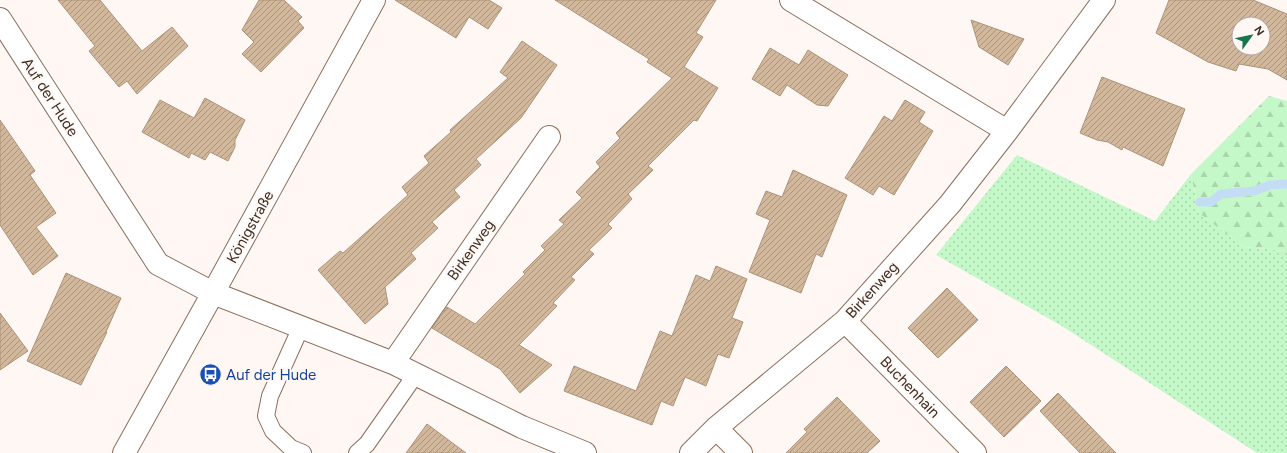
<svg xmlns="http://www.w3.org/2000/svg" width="1287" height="453" font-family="Figtree,sans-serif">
<defs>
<pattern id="grass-dots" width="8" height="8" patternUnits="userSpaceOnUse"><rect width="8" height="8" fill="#c4f8c8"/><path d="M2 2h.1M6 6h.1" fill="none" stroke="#a9d5ac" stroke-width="1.8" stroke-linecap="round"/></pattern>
<pattern id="forest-firs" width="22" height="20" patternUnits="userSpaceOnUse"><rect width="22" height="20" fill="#c4f8c8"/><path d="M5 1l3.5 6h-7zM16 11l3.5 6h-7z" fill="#a9d5ac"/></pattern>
<pattern id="building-hatch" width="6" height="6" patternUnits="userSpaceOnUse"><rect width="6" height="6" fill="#d1b79c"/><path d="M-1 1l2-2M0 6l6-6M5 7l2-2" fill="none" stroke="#ab957f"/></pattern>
</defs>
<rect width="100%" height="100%" fill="#fef7f3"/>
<!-- grass -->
<path fill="url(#grass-dots)" d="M1017,155l138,66 36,-47 8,39 45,34 43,4v202h-30l-195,-127 -126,-71z"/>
<!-- forest -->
<path fill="url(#forest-firs)" d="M1269,96l18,5v150l-43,-4 -45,-34 -8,-39z"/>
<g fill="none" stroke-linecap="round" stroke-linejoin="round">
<!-- stream -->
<path stroke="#c4ddf5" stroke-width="9" d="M1200,202h11l10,-8 33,-3 16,-6 17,-1"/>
</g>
<!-- building -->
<path fill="url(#building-hatch)" stroke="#ac9379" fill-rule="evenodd" d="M58,0h42l42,51 30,-24 16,19 -51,48 -10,-13 -8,6 -30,-36 6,-5z
M259,0h25l18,17 -4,4 6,7 -43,44 -19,-18 12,-12 -12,-12z
M395,0h94l13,8 -14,21 -19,-12 -13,21z
M555,0h161l-20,33 7,4 -19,30 34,21 -21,33 -3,-1 -46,46 5,4 -25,24 4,5 -24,25 4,4 -23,22 5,4 -23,23 4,3 -22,23 4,3 -38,39 33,20 -32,28 -20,-24 -68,-41 15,-21 28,17 50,-50 -2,-2 22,-22 -4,-4 23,-22 -5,-4 23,-22 -6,-6 24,-25 -4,-5 24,-24 -4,-5 56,-55 -25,-16 2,-3z
M1169,0h84l34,14v66l-19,-11 -29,-5 -3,7 -28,-9 -52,-29zM1239,24h24v24h-24z
M971,20l53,19 -16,26 -29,-18z
M522,41l35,24 -36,53 -45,41 5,6 -27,25 6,7 -28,25 6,6 -27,25 5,6 -31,28 3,17 -23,20 -47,-54 22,-19 3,2 65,-58 -6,-8 27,-24 -5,-7 27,-24 -1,-2 58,-52 -8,-6z
M770,48l29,17 9,-15 40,25 -20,31 -11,-1 -30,-20 -7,11 -28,-17z
M1102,77l83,32 -22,57 -40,-19 -1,3 -14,-8 -11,-2 -17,-7z
M205,98l40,22 -10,20v7l-7,14 -18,-9 -5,8 -14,-7 -2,5 -47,-26 18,-32 34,18z
M905,100l20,12 -6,10 14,9 -39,64 -15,-9 -6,9 -28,-17 39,-62 8,5z
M0,120l35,51 -5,4 26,38 -20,14 22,29 -25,19 -33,-50z
M793,170l54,25 -25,62 -6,-3 -15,39 -52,-21 21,-52 -14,-6 10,-23 16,6z
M716,266l31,13 -15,39 11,4 -14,36 -11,-4 -12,32 -21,-9 -12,29 -12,-5 -9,24 -88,-34 10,-25 62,25 24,-60 12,5 24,-61 14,6z
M66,273l55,25 -15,34h1l-26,53 -54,-24z
M947,288l31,32 -40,38 -30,-30z
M0,313l28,38 -28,19z
M1006,366l35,35 -37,36 -34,-35z
M1058,393l58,60h-36l-40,-42z
M837,397l43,44 -13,12h-81l21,-21 -3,-3z
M427,424l39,29h-60z"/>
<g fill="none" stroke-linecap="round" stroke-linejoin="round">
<defs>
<path id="service" d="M301,327l-31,69 -4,20 7,15 18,17 12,5
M357,453l10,-9 49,-70"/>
<path id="minor" d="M791,0l216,131
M0,19l158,245 55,29 180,70 129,64 63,26
M845,321l130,132
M393,363l156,-226
M716,428l25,25
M691,453l25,-25 129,-107 105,-117 57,-73 97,-131"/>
<path id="secondary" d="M124,453l89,-160 161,-293"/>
</defs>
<!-- service casing -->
<use href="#service" stroke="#8d6e5c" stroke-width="18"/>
<!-- minor casing -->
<use href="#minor" stroke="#8d6e5c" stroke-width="24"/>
<!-- secondary casing -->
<use href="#secondary" stroke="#8d6e5c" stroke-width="24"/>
<!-- service -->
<use href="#service" stroke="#fff" stroke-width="16"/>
<!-- minor -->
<use href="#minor" stroke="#fff" stroke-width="22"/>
<!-- secondary -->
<use href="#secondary" stroke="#fff" stroke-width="22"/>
</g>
<!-- icons -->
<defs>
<symbol id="bus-disc" viewBox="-11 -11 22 22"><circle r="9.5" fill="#1a4fb4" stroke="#fef7f3"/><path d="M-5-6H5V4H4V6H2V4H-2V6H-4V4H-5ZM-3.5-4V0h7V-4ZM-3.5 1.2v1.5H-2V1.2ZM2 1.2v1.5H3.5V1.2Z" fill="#fff"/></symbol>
</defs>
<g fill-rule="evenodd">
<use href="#bus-disc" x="198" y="362" width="25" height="25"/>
</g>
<g text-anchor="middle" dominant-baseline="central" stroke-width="4" stroke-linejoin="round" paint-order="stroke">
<!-- street labels -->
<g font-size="15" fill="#3b2e26" stroke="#fef7f3">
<text transform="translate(50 97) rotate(57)">Auf der Hude</text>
<text transform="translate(250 227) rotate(-61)">Königstraße</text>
<text transform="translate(471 250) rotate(-55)">Birkenweg</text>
<text transform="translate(872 290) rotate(-48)">Birkenweg</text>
<text transform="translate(910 387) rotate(46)">Buchenhain</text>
</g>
<!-- transit labels -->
<g font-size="15" fill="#164399" stroke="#fef7f3" text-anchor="start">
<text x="226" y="375">Auf der Hude</text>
</g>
</g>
<!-- north arrow -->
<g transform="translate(1251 36) rotate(57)"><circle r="19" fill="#fef7f3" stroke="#b0a7a1"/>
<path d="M0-3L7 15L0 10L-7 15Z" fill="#18754b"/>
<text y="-6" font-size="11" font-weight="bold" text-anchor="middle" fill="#3b2e26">N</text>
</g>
</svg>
